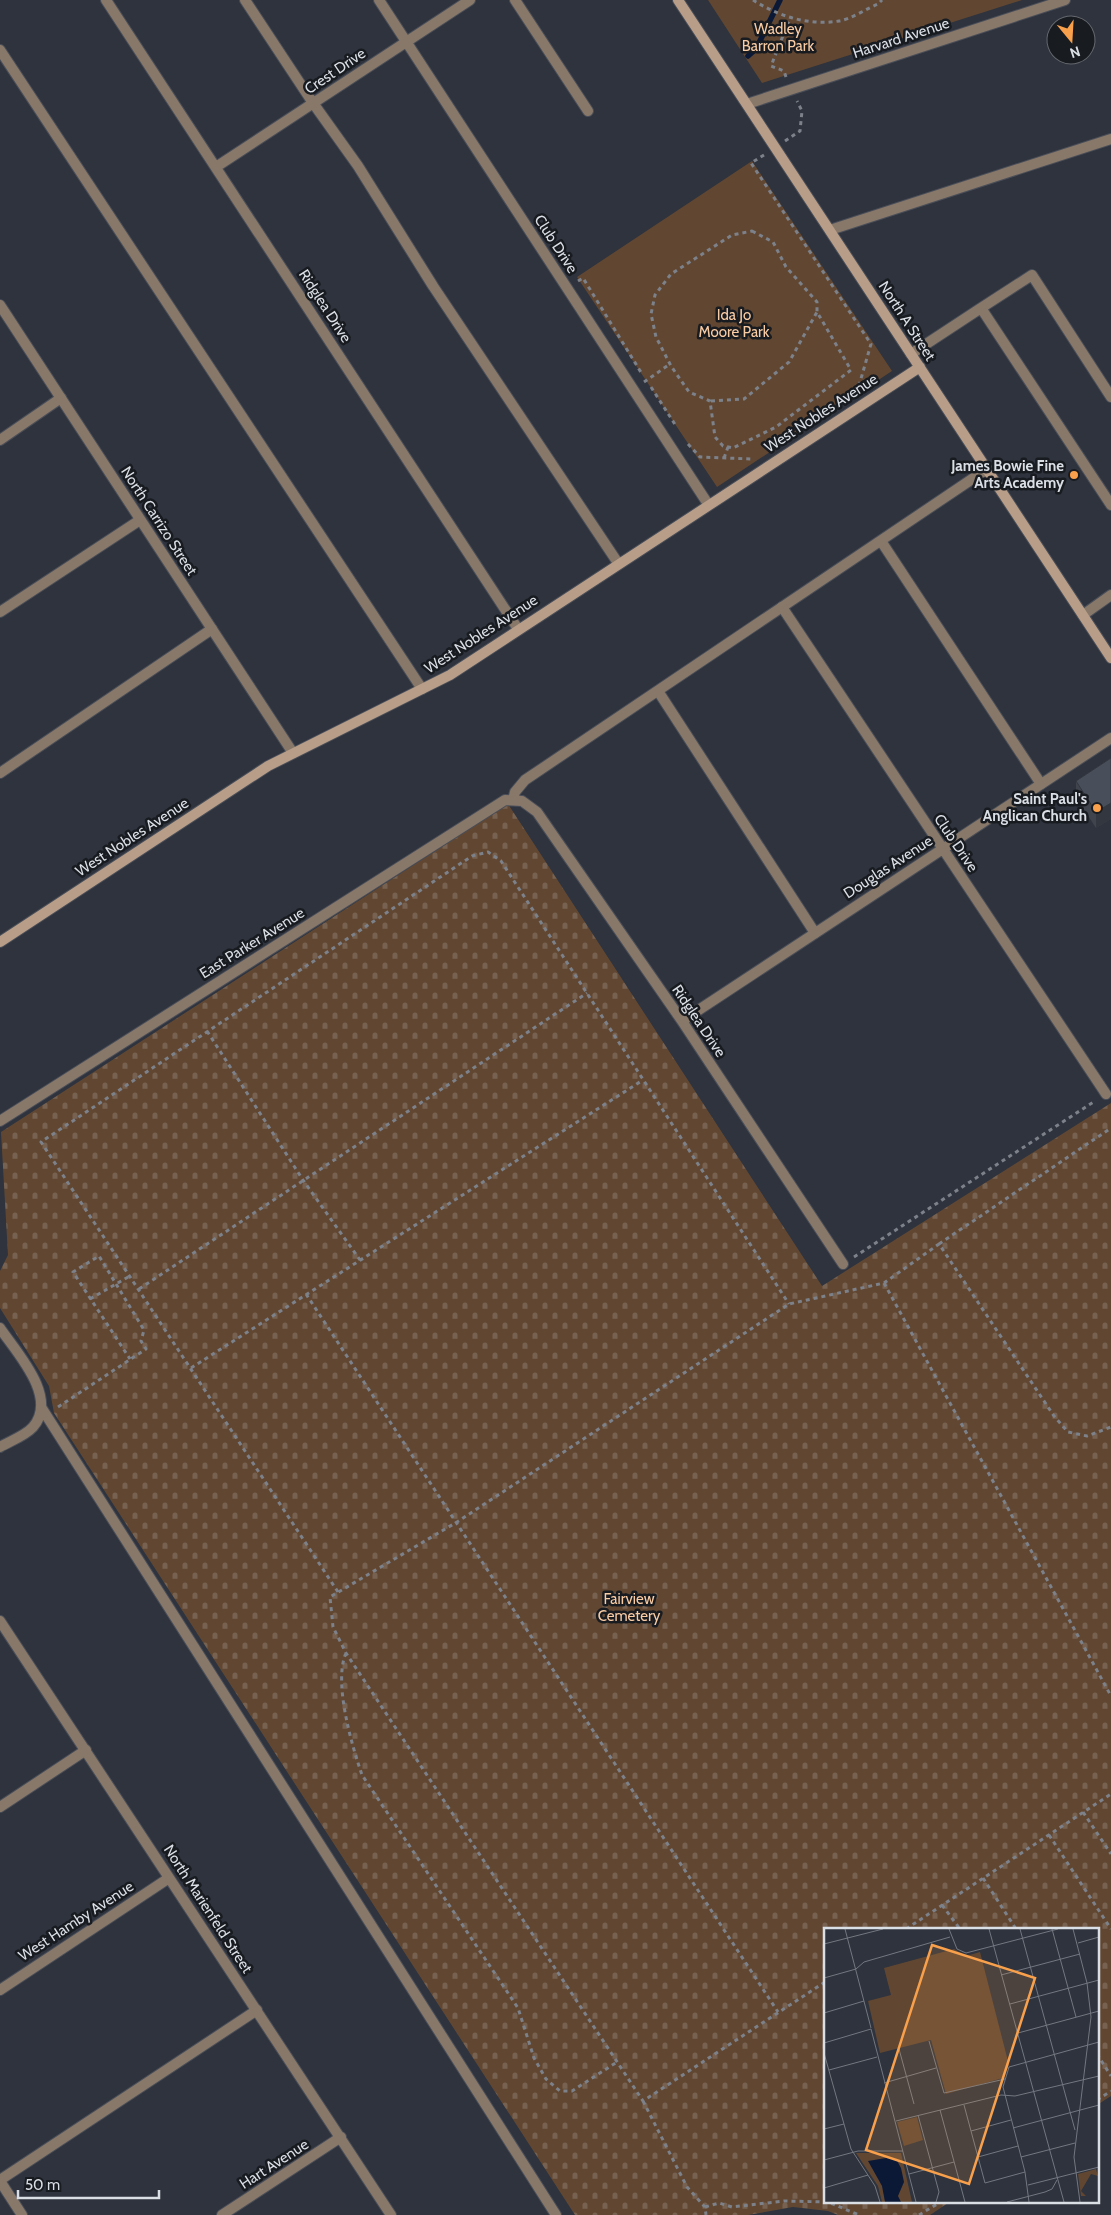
<svg xmlns="http://www.w3.org/2000/svg" width="1111" height="2215" font-family="Cabin,sans-serif">
<defs>
<pattern id="cemetery-stones" width="16" height="16" patternUnits="userSpaceOnUse" patternTransform="scale(1.25)"><rect width="16" height="16" fill="#614732"/><path d="M2 7V4a2 2 0 0 1 4 0v3zM10 15v-3a2 2 0 0 1 4 0v3z" fill="#776150"/></pattern>
</defs>
<rect width="100%" height="100%" fill="#2e333d"/>
<!-- cemetery -->
<path fill="url(#cemetery-stones)" d="M508,804l314,482 289,-183v993l-14,9v-176h-272v272h126l-21,14h-92l-10,-4 -35,-4 -45,8h-173l-521,-802 -5,-27 -49,-78v-37l8,-16 -7,-123z"/>
<!-- park -->
<path fill="#614732" d="M708,0h314l-260,83z
M752,161l140,210 -175,116 -140,-210z"/>
<g fill="none" stroke-linecap="round" stroke-linejoin="round">
<!-- stream -->
<path stroke="#0b1937" stroke-width="5.5" d="M748,56l8,-7 24,-49"/>
<defs>
<path id="lane" d="M245,0l68,103 45,63 75,120 185,277
M515,0l73,111
M0,50l422,639
M830,230l281,-91
M911,354l70,-46
M1111,397l-79,-122 -51,33 130,197
M0,440l61,-42
M881,541l160,243
M1083,615l28,-20
M658,691l157,242
M0,773l212,-144
M513,800l2,-8 10,-12 462,-311
M0,1328c16,24 59,69 33,99 -8,9 -23,14 -33,20
M41,1407l515,808
M0,1807l86,-57
M0,2180l257,-170"/>
<path id="street" d="M106,0l412,629
M379,0l329,504
M747,104l318,-104
M216,167l254,-167
M0,305l293,448
M782,607l324,487
M0,612l140,-92
M682,1021l429,-283
M0,1121l505,-321 17,1 15,11 145,209 161,243
M0,1621l391,594
M0,1990l169,-112
M0,2181l22,34
M222,2215l119,-78"/>
<path id="secondary" d="M678,0l433,658
M0,942l268,-176 182,-91 470,-308"/>
</defs>
<!-- lane casing -->
<use href="#lane" stroke="#4a4e58" stroke-width="12"/>
<!-- street casing -->
<use href="#street" stroke="#4a4e58" stroke-width="12"/>
<!-- secondary casing -->
<use href="#secondary" stroke="#4a4e58" stroke-width="12"/>
<!-- path -->
<path stroke="#7d818a" stroke-width="3" stroke-dasharray="4 4" stroke-linecap="butt" d="M753,0c25,16 55,26 86,21 12,-2 27,-12 39,-17l4,-4
M786,77l-2,-6 -13,-5 19,-48
M785,141l15,-10 2,-20 -5,-10
M764,155l-13,8 120,181 -13,45
M752,231l21,11 13,25 31,35v10l34,58 -75,57 -43,21 -10,-2 -8,-9 -5,-36 -21,-9 -18,-26 -15,-29 -5,-23 4,-19 16,-21 61,-39z
M578,281l5,-3 59,96
M644,382l26,-18
M651,387l25,39
M711,401l33,-2 45,-37 28,-50
M688,444l12,13 52,2
M724,458l4,-11
M207,1031l96,149 57,80
M939,1244l172,-116
M854,1257l241,-156
M884,1283l227,413
M139,1289l448,-296
M306,1294l472,718
M90,1299l40,-23
M191,1368l452,-288
M58,1407l88,-58 -5,-8 3,-11 -45,-74 -26,16 57,87
M338,1592l-297,-450 431,-286 16,-4 13,9 288,443
M346,1653c-13,29 6,93 16,122l156,233 16,50 12,21 14,12h12l45,-29
M1083,1812l28,42
M1049,1835l62,94
M983,1878l33,51
M942,1905l18,24
M906,1929l205,-135
M825,1982l-182,119 -297,-448 -13,-26 -3,-30 127,-75 332,-218 95,-21 55,-39 115,172 14,16 19,4 24,-9
M1097,2054l14,22
M1097,2100l14,-9
M643,2101l44,86 18,20 1,8
M705,2207l14,-4 13,4 52,-6 44,1 31,13
M919,2215l23,-14"/>
<!-- lane -->
<use href="#lane" stroke="#88786a" stroke-width="10"/>
<!-- street -->
<use href="#street" stroke="#88786a" stroke-width="10"/>
<!-- secondary -->
<use href="#secondary" stroke="#b89e89" stroke-width="10"/>
</g>
<!-- wall -->
<path fill="#3f444d" d="M1111,758v61l-15,9 -20,-31v-16z"/>
<!-- shaded-wall -->
<path fill="#33373f" d="M1111,803v16l-15,9v-16z"/>
<!-- building -->
<path fill="#494f5a" stroke="#33373f" d="M1111,758v45l-15,9 -20,-31z"/>
<!-- markers -->
<g fill="#f8a04b" stroke="#181b20" stroke-width="2">
<circle cx="1074" cy="475" r="5"/>
<circle cx="1097" cy="808" r="5"/>
</g>
<g text-anchor="middle" dominant-baseline="central" stroke-width="5" stroke-linejoin="round" paint-order="stroke">
<!-- park labels -->
<g font-size="15" fill="#facca4" stroke="#181b20">
<text x="778" y="29">Wadley<tspan x="778" dy="17">Barron Park</tspan></text>
<text x="734" y="315">Ida Jo<tspan x="734" dy="17">Moore Park</tspan></text>
<text x="629" y="1599">Fairview<tspan x="629" dy="17">Cemetery</tspan></text>
</g>
<!-- street labels -->
<g font-size="15" fill="#dadee5" stroke="#181b20">
<text transform="translate(901 38) rotate(-18)">Harvard Avenue</text>
<text transform="translate(335 71) rotate(-34)">Crest Drive</text>
<text transform="translate(556 244) rotate(57)">Club Drive</text>
<text transform="translate(325 306) rotate(57)">Ridglea Drive</text>
<text transform="translate(907 321) rotate(57)">North A Street</text>
<text transform="translate(821 413) rotate(-33)">West Nobles Avenue</text>
<text transform="translate(159 521) rotate(57)">North Carrizo Street</text>
<text transform="translate(481 634) rotate(-33)">West Nobles Avenue</text>
<text transform="translate(132 837) rotate(-33)">West Nobles Avenue</text>
<text transform="translate(956 843) rotate(56)">Club Drive</text>
<text transform="translate(888 867) rotate(-33)">Douglas Avenue</text>
<text transform="translate(252 943) rotate(-32)">East Parker Avenue</text>
<text transform="translate(699 1021) rotate(56)">Ridglea Drive</text>
<text transform="translate(208 1909) rotate(57)">North Marienfeld Street</text>
<text transform="translate(76 1921) rotate(-33)">West Hamby Avenue</text>
<text transform="translate(274 2164) rotate(-33)">Hart Avenue</text>
</g>
<!-- poi labels -->
<g font-size="15" font-weight="bold" fill="#dadee5" stroke="#181b20" text-anchor="end">
<text x="1064" y="466">James Bowie Fine<tspan x="1064" dy="17">Arts Academy</tspan></text>
<text x="1087" y="799">Saint Paul's<tspan x="1087" dy="17">Anglican Church</tspan></text>
</g>
</g>
<!-- overview -->
<g transform="translate(824 1928)">
<rect width="275" height="275" fill="#2e333d"/>
<path d="M272,241l2,7 -7,-2 -10,17 5,5h-5l-3,-22z" fill="#614732"/>
<path d="M130,21l12,7 14,-4 29,113 -6,13 -57,16 -15,-54 -51,13 -12,-52 23,-6 -7,-27z" fill="#614732"/>
<path d="M93,189l6,23 -19,6 -7,-24zM77,225l11,49h-30l-4,-16 -22,-33z" fill="#614732"/>
<path d="M62,230l10,1 5,9 3,14 -6,14 3,6h-16l-3,-16 -14,-25z" fill="#0b1937"/>
<path fill="none" stroke="#737780" stroke-width="1" d="M21,1l26,99M125,1l8,20 9,4 92,-24M165,1l75,273M196,1l55,201M228,1l24,88M249,1l14,54 4,34 -17,140 6,45M254,15l21,-6M0,16l59,-15M177,47l79,-21M0,50l32,-9 8,-7 86,-25M186,76l89,-24M0,85l40,-12M47,101l45,173M194,105l81,-22M105,113l15,52 61,-14M0,115l47,-14M75,121l15,55M0,125l27,96 24,37 5,16M5,142l48,-13M60,155l52,-15M140,177l21,78 40,-11M116,182l25,92M94,187l21,77 -3,10M72,193l105,-26 14,1 84,-20M189,200l86,-23M0,201l20,-5M147,203l40,-11M154,229l40,-11M197,229l54,-14M0,232l34,-9h45M85,246l45,-12M204,257l71,-18M0,260l44,-13M183,274l38,-10 7,-3 5,-9M205,274l-4,-30 -22,-85 6,-20 90,-25"/>
<path fill="#f8a04b" fill-opacity="0.15" stroke="#f8a04b" stroke-width="2.5" d="M108,17l103,33 -66,206 -103,-34z"/>
<rect width="275" height="275" fill="none" stroke="#dadee5" stroke-width="2.5"/>
</g>
<!-- north arrow -->
<g transform="translate(1071 40) rotate(162)"><circle r="24" fill="#181b20" stroke="#66696f"/>
<path d="M0-4L9 19L0 12L-9 19Z" fill="#f8a04b"/>
<text y="-8" font-size="14" font-weight="bold" text-anchor="middle" fill="#dadee5">N</text>
</g>
<!-- scale -->
<path d="M18 2190v8h141v-8" fill="none" stroke="#dadee5" stroke-width="2.5"/>
<text x="25" y="2190" font-size="15" fill="#dadee5" stroke="#181b20" stroke-width="4" paint-order="stroke">50 m</text>
</svg>
